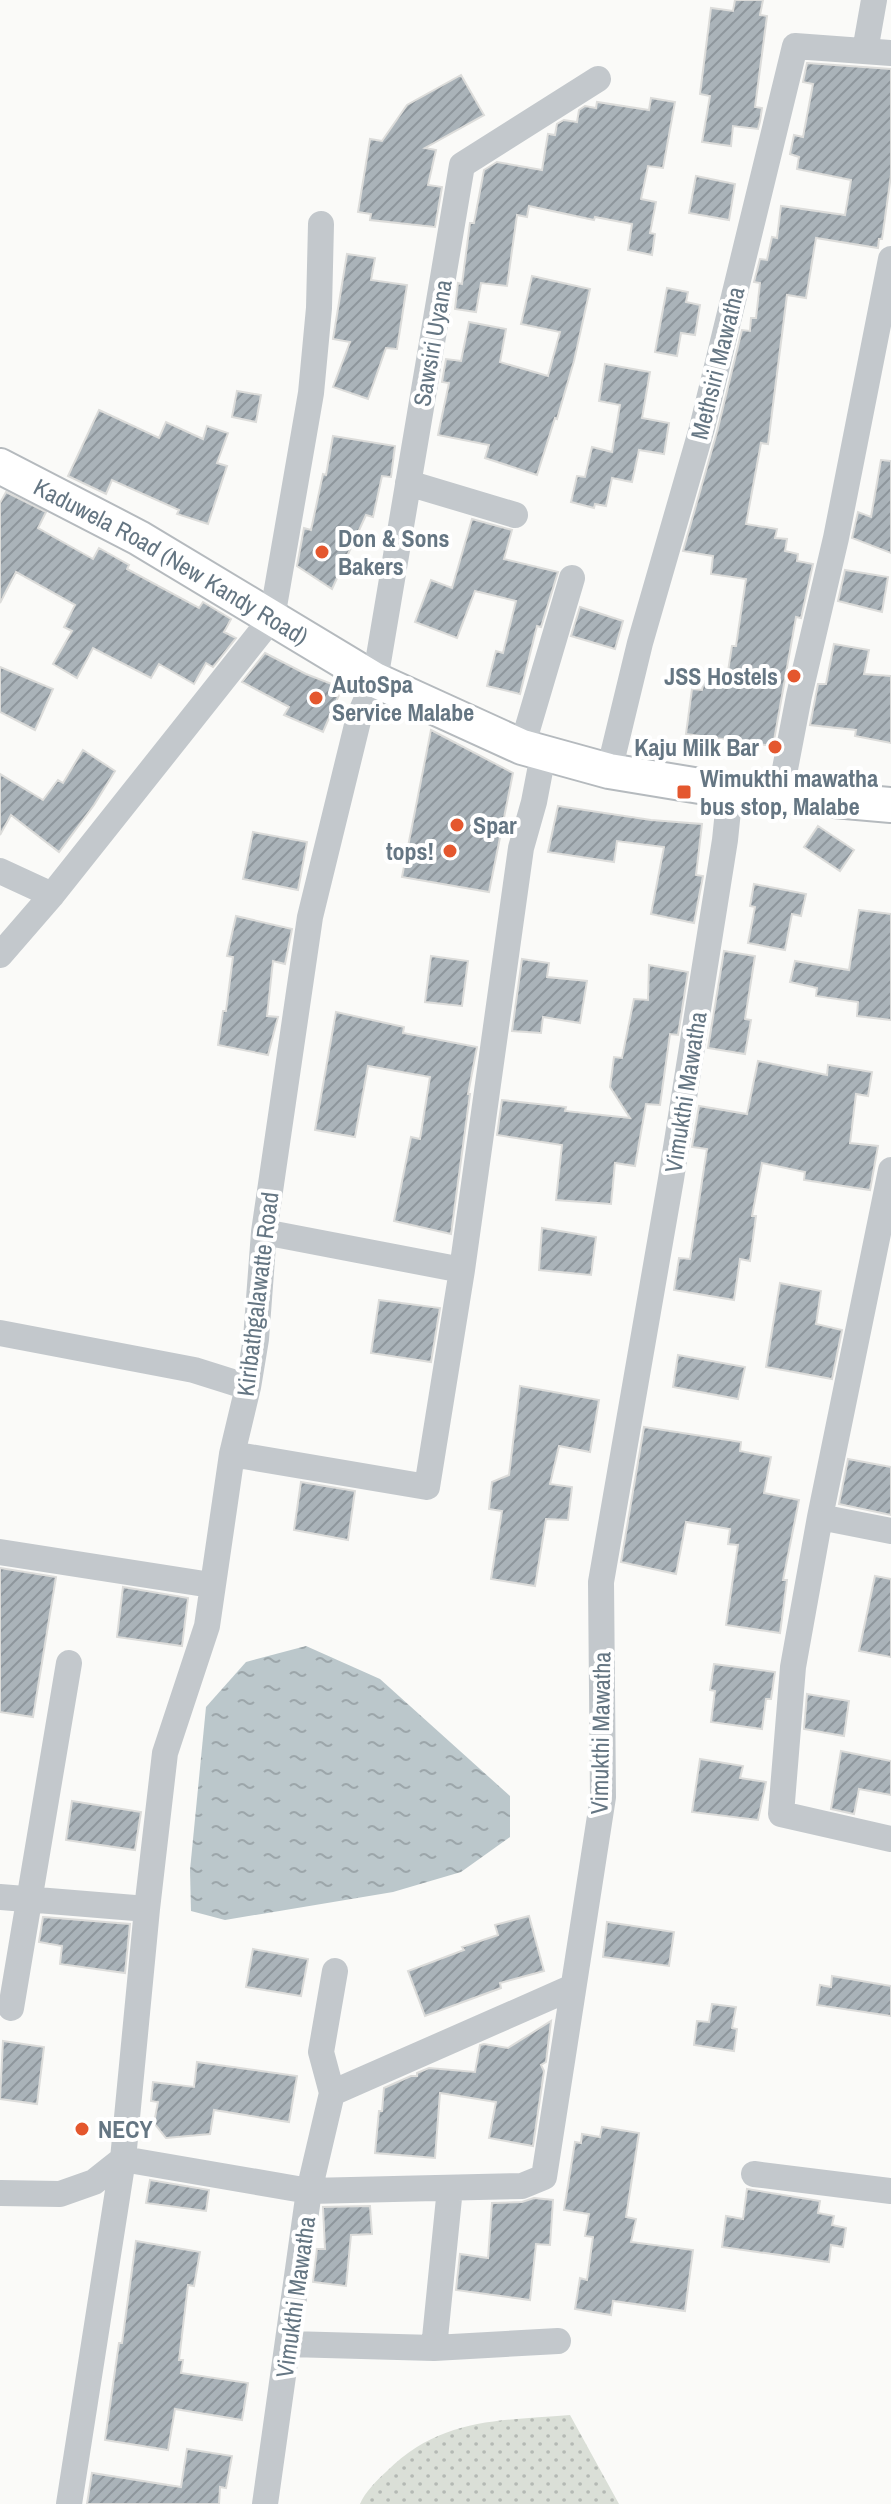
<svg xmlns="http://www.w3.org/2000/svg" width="891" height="2504" font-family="'Archivo Narrow',sans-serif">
<defs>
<pattern id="park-dots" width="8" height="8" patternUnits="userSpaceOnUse" patternTransform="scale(2)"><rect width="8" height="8" fill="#dadfd7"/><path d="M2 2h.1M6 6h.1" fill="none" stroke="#b4b9b4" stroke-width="1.8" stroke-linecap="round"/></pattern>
<pattern id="water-ripples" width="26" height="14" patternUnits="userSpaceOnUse" patternTransform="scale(2)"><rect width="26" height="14" fill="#bbc7cb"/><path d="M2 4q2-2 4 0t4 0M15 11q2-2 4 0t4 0" fill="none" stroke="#9ca6aa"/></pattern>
<pattern id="building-hatch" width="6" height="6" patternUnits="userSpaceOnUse" patternTransform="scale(2)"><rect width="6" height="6" fill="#aab3b9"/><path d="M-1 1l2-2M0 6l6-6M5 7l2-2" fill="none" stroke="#8e969c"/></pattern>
</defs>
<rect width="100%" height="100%" fill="#fafaf8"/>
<!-- park -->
<path fill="url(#park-dots)" d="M570,2415l49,89h-259c5,-12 17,-24 27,-33 55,-54 112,-50 183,-56z"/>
<!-- water -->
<path fill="url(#water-ripples)" d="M306,1646l74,33 130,117v41l-49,35 -68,20 -168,28 -34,-9 -1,-41 16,-163 40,-45z"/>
<!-- building -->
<path fill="url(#building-hatch)" stroke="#dcdcda" stroke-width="2" d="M735,0h28l-3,15 7,1 -12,91 7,1 -2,13 -2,8 -25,-3 -2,20 -29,-4 8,-46 -10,-2 11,-86 22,3z
M807,63l84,6v106l-9,64h-3l-1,9 -62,-10 -10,60 -19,-3 -19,149 -7,-1 -15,81 31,5 -2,9 12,1 -2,12 13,3 -1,7 16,3 -12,54 -5,-1 -23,129 -87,-12 6,-45 10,1 2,-9 22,3 6,-38h4l10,-67 -35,-5 2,-18 -30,-5 34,-119 25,-102 8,1 1,-13h5l4,-35 -6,-1 6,-23 7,1 5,-23 5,1 4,-32 64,9 6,-35 -54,-11 2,-12 -9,-3 4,-19 9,2 10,-53 -10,-2z
M461,75l23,40 -59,33 11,2 -8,35 14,2 -7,40 -65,-7 1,-6 -13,-2 12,-73 12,2 25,-36z
M651,98l24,4 -12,66 -15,-2 -7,33 15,3 -6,31 5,1 -3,21 -24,-5 4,-26 -37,-7 -1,3 -65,-14 -2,11 -10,-2 -10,71 -26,-3 -5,29 -21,-3 3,-26 4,1 8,-61h4l10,-53 13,-8 45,8 6,-36 7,1 2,-11 7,-4 13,2 2,-12 6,-4 11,2 1,-6 52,8z
M696,176l39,8 -6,36 -40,-7z
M347,254l28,4 -4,22 36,5 -10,64 -11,-1 -18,51 -35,-12 17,-45 -17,-3z
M532,276l58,13 -16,72 -17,58 -2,-1 -18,57 -52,-17 4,-13 -51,-10 11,-52 -7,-1 4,-23 15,2 8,-39 37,7 -6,33 48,14 12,-44 -39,-8z
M667,288l21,4 -2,10 14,3 -5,30 -14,-2 -4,23 -22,-4z
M605,364l45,8 -8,46 27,5 -5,31 -25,-4 -7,32 -20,-4 -6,28 -11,-2 -1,4 -23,-6 6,-26 8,1 7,-30 20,5 8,-47 -21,-4z
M237,391l24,4 -5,27 -24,-5z
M99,410l60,28 7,-16 37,17 4,-13 21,7 -11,30 10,3 -19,58 -31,-10 2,-4 -67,-30 -6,14 -38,-18z
M333,436l62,10 -4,31 -9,-1 -9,41 -7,-2 -34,74 -35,-23 7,-38 7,2 12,-56 3,1z
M881,460l10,1v92l-39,-15 6,-26 13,5z
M6,492l40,20 -8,16 55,31 6,-11 30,17 -2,4 72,39 4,-6 28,17 -7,13 12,6 -23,29 -7,-4 -12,21 -35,-20 -8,14 -58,-30 -16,30 -24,-14 19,-33 -8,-4 11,-22 -59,-33 -16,31v-100z
M472,519l40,11 -8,29 54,13 -17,55 -4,-1 -17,68 -33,-8 9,-35 7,2 13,-52 -41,-10 -18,47 -42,-16 16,-42 21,8z
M845,570l43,7 -6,35 -44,-11z
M580,607l43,14 -8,28 -44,-13z
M834,644l35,6 -5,24 27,2v67l-36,-7 1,-6 -46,-5 8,-41h8z
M265,653l41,21 36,14 -19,44 -39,-17 5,-8 -47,-25z
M0,667l53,22 -18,41 -35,-18z
M431,730l82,43 -24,119 -87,-15z
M83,750l32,21 -21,34 -35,47 -48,-37 -11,20v-61l43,26 15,-20 5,3z
M558,806l93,14 51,4 -6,51 7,1 -9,47 -43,-9 13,-67 -47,-6 -3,21 -66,-10z
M818,826l36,24 -14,21 -36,-24z
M253,832l54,10 -9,48 -55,-11z
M754,884l52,10 -5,22 -9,-2 -7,36 -37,-7 7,-36 -5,-1z
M859,910l32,4v106l-34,-4 1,-14 -42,-6 1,-8 -27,-6 5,-21 54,9z
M236,916l56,13 -7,35 -12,-3 -6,55 11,1 -10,38 -50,-10 5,-34h3l7,-54 -6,-1z
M724,951l31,5 -10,63 6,1 -6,34 -37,-6z
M431,956l37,5 -6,45 -37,-4z
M522,959l27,4 -2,14 40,4 -7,42 -37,-6 -2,16 -29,-2z
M649,965l39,7 -10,63 -8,-1 -10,71 -14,-1 -11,62 -20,-3 -4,41 -55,-4 6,-55 -65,-10 5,-35 64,7 -1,4 65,7 -20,-31 4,-30 8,1 12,-59 14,1z
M336,1012l68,15 -1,6 74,14 -9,47h2l-19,140 -57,-13 17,-84 9,2 10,-62 -62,-11 -13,71 -40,-7z
M758,1061l69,14 1,-10 44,7 -4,24 -12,-2 -6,49 28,3 -8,44 -66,-10 1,-8 -43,-9 -10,53h4l-6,45 -10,-2 -6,41 -60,-10 5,-32 11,1 17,-110 -15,-2 7,-41 48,8z
M542,1228l54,9 -5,38 -52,-5z
M780,1283l41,8 -5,33 26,6 -10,49 -66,-12z
M379,1300l61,8 -9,54 -60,-9z
M678,1355l67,12 -7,32 -65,-12z
M520,1386l79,14 -9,52 -31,-6 -9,38 22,3 -4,33 -22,-1 -11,67 -44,-7 11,-68 -13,-2 3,-27 17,-7z
M644,1427l97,15 -1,9 31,6 -7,36 35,7 -16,80h4l-7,53 -54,-8 12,-80 -10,-1 2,-15 -44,-7 -10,52 -55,-12z
M848,1459l43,8v48l-52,-11z
M301,1482l54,9 -7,49 -54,-10z
M0,1568l56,9 -23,140 -33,-5z
M875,1576l16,3v78l-32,-6z
M123,1587l65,11 -6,48 -65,-9z
M714,1664l61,8 -4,27h-5l-4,30 -51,-7 4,-31 -5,-1z
M807,1694l42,7 -5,35 -40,-7z
M841,1751l50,10v34l-32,-6 -5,25 -23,-5z
M700,1759l43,7 -3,12 26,4 -8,38 -66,-8z
M72,1801l69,11 -6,38 -69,-10z
M529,1916l15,55 -44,12 1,5 -76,28 -17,-45 56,-21 -2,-3 36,-12 -3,-10z
M43,1917l87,7 -5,49 -65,-9 2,-18 -23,-4z
M607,1922l67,10 -5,34 -66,-9z
M253,1949l55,10 -7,37 -55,-9z
M832,1976l59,10v30l-74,-11 3,-20 11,2z
M712,2004l24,3 -4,21 5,1 -3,22 -40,-6 3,-24 12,1z
M551,2021l-5,41 -5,3 3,6 -11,75 -44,-8 7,-36 -56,-9 -5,65 -60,-5 4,-42h3l2,-23 27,-12h6v-3l12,-5 46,4 5,-27 4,-1 24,4z
M3,2041l41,6 -7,57 -37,-5z
M197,2062l100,14 -8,46 -75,-12 -4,24 -44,4 -12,-15 4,-21 -7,-1 2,-19 41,5z
M602,2127l37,6 -13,84 10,2 -5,23 62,8 -8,61 -72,-10 -2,14 -36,-6 5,-31 7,2 6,-43 -8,-1 4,-22 -25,-4 11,-68 6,1 1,-9 18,3z
M150,2180l59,10 -3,21 -60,-8z
M747,2189l73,12 -2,12 16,3 -2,9 14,3 -3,19 -12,-2 -2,17 -107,-15 4,-31 17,3z
M534,2198l19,2 -3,45 -14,-1 -6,56 -74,-10 4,-36 28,4 4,-55 30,-1z
M370,2206l2,28 -21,1 -5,51 -33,-4 4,-33h8l-2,-42z
M136,2241l64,11 -6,34 -6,-1 -9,75h4l-2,13 67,10 -6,37 -67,-11 -7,41 -63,-10 14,-97h3z
M187,2449l45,7 -6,32 -6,-1 -1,17h-132l5,-31 89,14z"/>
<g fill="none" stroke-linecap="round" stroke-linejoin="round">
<defs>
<g id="major">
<path id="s1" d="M0,466l139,72 236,142 147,67 87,24 121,20 161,14"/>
</g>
</defs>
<!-- major casing -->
<use href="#major" stroke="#b5babe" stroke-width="38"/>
<!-- minor -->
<path stroke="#c3c8cc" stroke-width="26" d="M865,51l9,-51
M408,483l107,32
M522,747l50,-169
M609,771l31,-128 62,-215 93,-382 96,7
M780,795l19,-99 37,-158 55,-279
M0,871l52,24
M0,955l52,-60 220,-277 39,-225 8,-85 2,-84
M891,1170l-71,347 71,14
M264,1232l198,38 59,-422 13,-46 9,-47
M0,1333l194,37 54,17
M232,1454l195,33 35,-217
M820,1517l-27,150 -12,147 110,25
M0,1552l211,33
M0,1897l147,12
M11,2008l58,-345
M332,2093l241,-106
M754,2174l137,17
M0,2193l60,1 34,-12 29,-23 24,-250 18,-156 42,-127 25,-172 16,-67 8,-48 8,-107 46,-315 49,-200 16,-37 87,-515 136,-86
M289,2344l145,4 124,-7
M434,2348l16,-160
M69,2504l54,-345 186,32 23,-98 -11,-41 14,-81
M265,2504l44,-313 213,-5 22,-9 59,-380 -2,-215 70,-403 54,-339 5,-49"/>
<!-- major -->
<use href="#major" stroke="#fff" stroke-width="34"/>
</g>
<!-- markers -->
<g fill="#e4572e" stroke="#fff" stroke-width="3">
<circle cx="322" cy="552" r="8"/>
<circle cx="794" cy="676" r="8"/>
<circle cx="316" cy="698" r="8"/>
<circle cx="775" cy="747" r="8"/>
<rect x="676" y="784" width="16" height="16" rx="4"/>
<circle cx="457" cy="825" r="8"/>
<circle cx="450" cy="851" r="8"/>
<circle cx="82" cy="2129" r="8"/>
</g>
<g text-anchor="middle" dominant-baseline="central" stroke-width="8" stroke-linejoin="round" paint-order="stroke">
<!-- street labels -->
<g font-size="24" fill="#657683" stroke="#fff">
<text transform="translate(432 343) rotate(-80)">Sawsiri Uyana</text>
<text transform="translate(717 363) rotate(-76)">Methsiri Mawatha</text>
<text stroke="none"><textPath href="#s1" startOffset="196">Kaduwela Road (New Kandy Road)</textPath></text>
<text transform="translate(685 1092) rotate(-81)">Vimukthi Mawatha</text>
<text transform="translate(257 1294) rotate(-83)">Kiribathgalawatte Road</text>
<text transform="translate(600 1733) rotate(-89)">Vimukthi Mawatha</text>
<text transform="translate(295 2297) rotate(-82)">Vimukthi Mawatha</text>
</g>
<!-- poi labels -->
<g font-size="24" font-weight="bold" fill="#657683" stroke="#fff" text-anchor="start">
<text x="338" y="538">Don &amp; Sons<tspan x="338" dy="28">Bakers</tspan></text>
<text x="778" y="676" text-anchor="end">JSS Hostels</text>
<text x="332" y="684">AutoSpa<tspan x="332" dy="28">Service Malabe</tspan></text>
<text x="759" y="747" text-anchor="end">Kaju Milk Bar</text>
<text x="700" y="778">Wimukthi mawatha<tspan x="700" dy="28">bus stop, Malabe</tspan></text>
<text x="473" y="825">Spar</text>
<text x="434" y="851" text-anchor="end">tops!</text>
<text x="98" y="2129">NECY</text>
</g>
</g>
</svg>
